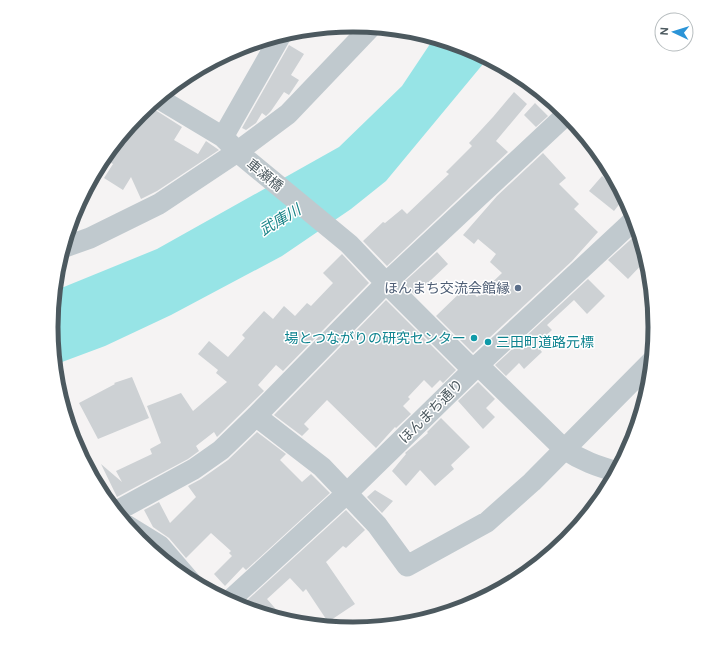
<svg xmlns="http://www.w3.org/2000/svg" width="706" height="655" font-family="'DM Sans','Noto Sans JP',sans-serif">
<rect width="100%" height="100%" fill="#f5f3f3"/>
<!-- water -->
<path fill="#97e4e6" d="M434,38l35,10 19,10 -102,123 -35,28 -69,47 -111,59 -66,31 -51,19 -3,-38 3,-36 103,-42 182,-102 63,-61z"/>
<!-- pier -->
<path fill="#f5f3f3" d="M458,45l11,3 21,11 -6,7z"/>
<!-- building -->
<path fill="#cdd1d4" d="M289,45l15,9 -13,21 8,5 -10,15 -5,-3 -13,19 -5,5 -4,-3 -6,10 -10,7 -4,-2z
M514,92l13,12 -31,37 12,11 -121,114 -24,-25 20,-19 2,1 17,-14 5,5 42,-40 -3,-2 26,-26 -3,-3 24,-26z
M535,103l13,13 -12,11 -12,-12z
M149,106l33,21 -8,13 24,14 8,-13 13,9 -62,41 -16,8 -10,-22 -8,13 -19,-12 9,-14 -10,-6 36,-45z
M543,153l23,25 -7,6 20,20 -5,5 24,23 -26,29 -99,92 -37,-37 31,-30 10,11 25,-24 -12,-11 6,-8 -18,-15 -4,5 -11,-9 34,-39z
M602,176l21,19 2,2 -11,14 -25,-20z
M639,232l8,27 -19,20 -20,-19z
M437,252l11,12 -33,31 -12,-12z
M342,254l27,29 -86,88 -7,-6 -18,20 6,6 -47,46 -3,-5 -18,14 3,5 -11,8 -71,38 -16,-33 21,18 -6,-11 36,-17 -2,-5 11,-6 -14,-37 34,-13 12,18 34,-29 -11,-9 2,-3 -20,-16 11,-13 19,16 17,-19 -3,-3 22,-24 9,8 11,-13 11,10 12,-13 4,3 22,-23 -10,-10z
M588,279l17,17 -18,18 -13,-14 -27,25 5,5 -16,15 6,7 -18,17 -5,-6 -13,13 -11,-11z
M386,300l70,70 -13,13 -3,-3 -8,8 -8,-8 -16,17 2,2 -7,7 8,8 -15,14 -1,-1 -19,21 -49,-48 -23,24 5,5 -7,7 -28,-21z
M132,377l17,41 -51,21 -19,-36 36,-19 -1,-1z
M478,382l17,17 -9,9 9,9 -12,12 -25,-28z
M441,418l29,29 -19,18 3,4 -19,17 -15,-16 -14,16 -14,-15 14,-17 -1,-1 23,-20 -1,-1z
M257,432l29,22 -6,6 22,22 9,-8 19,19 -84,77 -3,-3 -18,19 -11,-12 18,-18 -3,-3 2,-2 -20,-18 -25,25 -17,-20 -16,-11 -9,-17 15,-8 11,21 26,-26 -8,-11 13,-7 27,-19z
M375,490l18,11 -11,12 -15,-16z
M346,510l19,20 -19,18 -3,-2 -17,16 29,42 -27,18 -22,-33 -3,3 -13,-14 -23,21 20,23 -44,-13v-5z"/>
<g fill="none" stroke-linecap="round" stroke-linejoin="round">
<!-- minor -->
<path stroke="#c0c9ce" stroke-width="21" d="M158,98l65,39 18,18 108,89 37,39 87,87
M223,137l58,-102
M62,248l28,-10 69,-34 78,-52 51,-38 83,-87
M478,365l86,84c18,12 33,17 53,23
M256,416l66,51 55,58 30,41 80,-44 45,-40 120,-121
M115,512l79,-43 27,-19 35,-34 130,-133 181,-169
M126,525l34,21 31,36
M228,602l118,-108 132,-129 157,-146"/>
</g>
<!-- markers -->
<circle fill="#5c6f8a" stroke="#fff" stroke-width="1.5" cx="518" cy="288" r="4"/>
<g fill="#0f9aa8" stroke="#fff" stroke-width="1.5">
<circle cx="474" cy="338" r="4"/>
<circle cx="488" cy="342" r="4"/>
</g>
<g text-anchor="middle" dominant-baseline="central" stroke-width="3" stroke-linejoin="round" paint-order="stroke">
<!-- street labels -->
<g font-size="14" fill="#4c595f" stroke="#fff">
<text transform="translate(265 175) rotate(39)">車瀬橋</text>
<text transform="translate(431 411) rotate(-45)">ほんまち通り</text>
</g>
<!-- service labels -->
<g font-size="14" fill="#4e5e75" stroke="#fff" text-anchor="end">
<text x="510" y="288">ほんまち交流会館縁</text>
</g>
<!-- culture labels -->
<g font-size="14" fill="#0d838f" stroke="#fff" text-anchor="end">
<text x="466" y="338">場とつながりの研究センター</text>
<text x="496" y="342" text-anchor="start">三田町道路元標</text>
</g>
<!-- water labels -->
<g font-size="15" font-style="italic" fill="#178387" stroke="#fff">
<text transform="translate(280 220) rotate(-31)">武庫川</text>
</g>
</g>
<!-- crop -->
<path d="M0 0H706V655H0ZM58 327a295 295 0 1 1 590 0a295 295 0 1 1-590 0Z" fill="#fff" fill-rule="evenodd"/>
<path fill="none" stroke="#4c595f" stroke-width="5" d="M58 327a295 295 0 1 1 590 0a295 295 0 1 1-590 0Z"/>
<!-- north arrow -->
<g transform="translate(674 32) rotate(274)"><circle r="19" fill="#ffffff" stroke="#b7bdbf"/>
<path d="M0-3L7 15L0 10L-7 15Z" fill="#2b94d7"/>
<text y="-6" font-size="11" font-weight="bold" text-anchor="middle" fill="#4c595f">N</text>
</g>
</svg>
